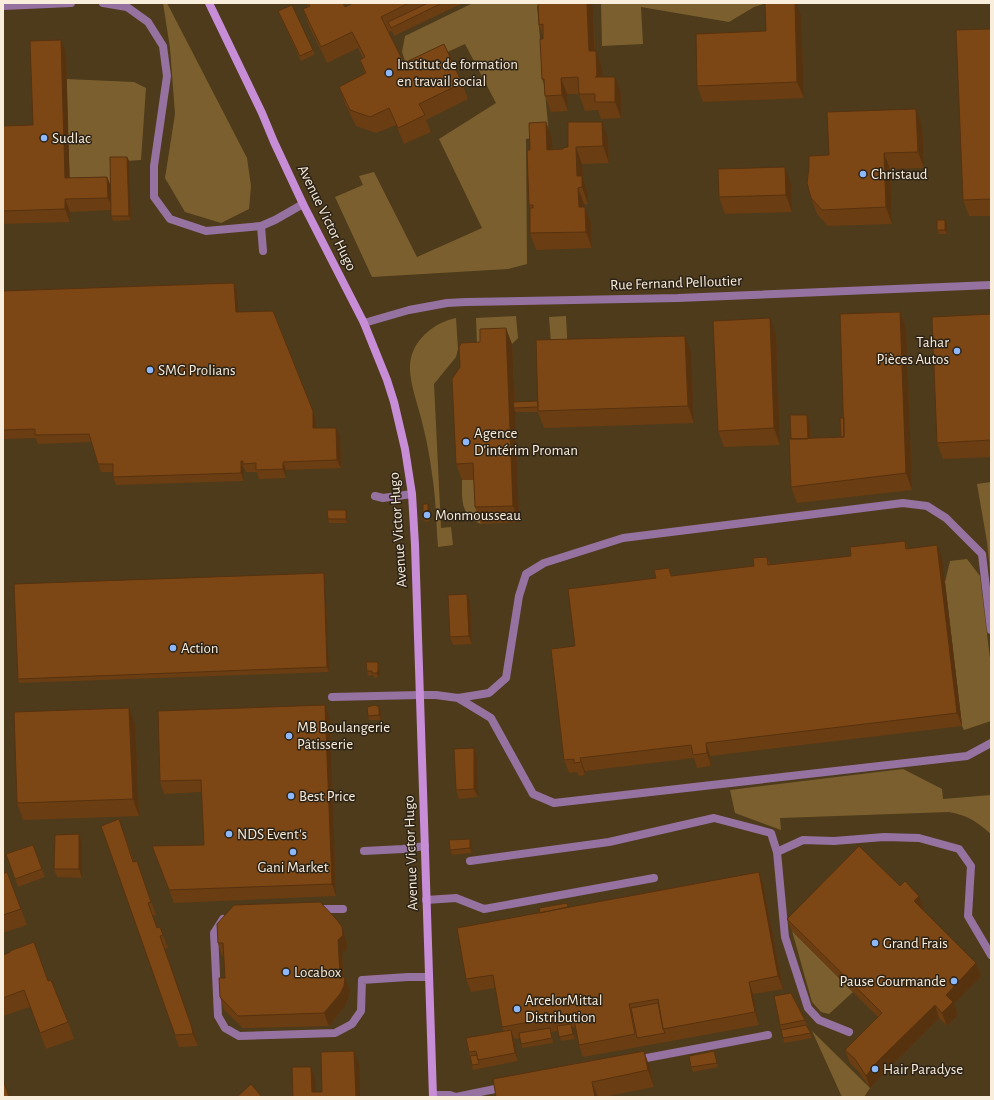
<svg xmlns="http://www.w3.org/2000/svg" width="994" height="1100" font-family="'Alegreya Sans',sans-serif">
<rect width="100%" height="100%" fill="#4d3b1c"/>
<!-- green -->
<path fill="#7c5f2e" d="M163,3h4l80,155 4,28 -2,23 -28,14 -36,-11 -20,-34 10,-64 -5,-66z
M473,3h101l-37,3 12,129 -23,4 1,125 -19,5 -136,8 -37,-80 28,-12 -4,-9 15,-4 43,85 65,-29 -43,-89 57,-36 -31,-59 -57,26 -6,-18 3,-16z
M601,3h165l-12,4 -25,15 -88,-15 2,37 -41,2z
M66,79l68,3 12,6 -5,72 -30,2 1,27 -42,2z
M516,316l2,22 -6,6h-35l-1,-26z
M566,316l2,40h-16l-3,-39z
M456,318l2,31 -2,8 -22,27 7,144 10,-1 2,18 -15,2c-2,-24 -2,-49 -6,-73 -2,-16 -5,-32 -9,-48 -4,-19 -17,-50 -12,-68 5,-21 25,-36 45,-40z
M479,479l2,45c-21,-9 -19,-24 -19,-44z
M991,482v100l-4,-40 -10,-58z
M967,559l13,17 11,91v54l-27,9 -2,-4 -17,-144 5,-21z
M903,769l39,20 1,10 48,-4v39c-15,-13 -22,-18 -42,-22l-169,6 1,12 -46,-17 -5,-23z
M792,931l61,61 -24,22 -8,-2 -9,-10z
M812,1031l58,57 -6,9h-22z"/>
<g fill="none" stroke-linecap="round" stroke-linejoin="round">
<!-- lane -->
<path stroke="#9672a0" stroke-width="8" d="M261,226l2,25
M375,496l8,2 29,-4
M332,697l88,-2h16l22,3 31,-5 17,-15 13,-82 7,-22 18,-11 79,-25 280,-35 24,3 19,12 36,36 9,76
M458,698l33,20 42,76 21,9 413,-47 24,-13
M364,851l39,-2 22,-3
M777,852l26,-12 31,1 50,-4 35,1 40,11 12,17 -3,50 23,39
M470,861l139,-19 105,-24 57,15 6,19 8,85 23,71 11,12 30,12
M426,900l30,-2 28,11 170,-31
M316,909h27
M223,919l-9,14 4,83 7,12 14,8 96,-3 17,-9 9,-13 1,-31 46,-3h21
M636,1060l132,-25
M433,1095h17l6,2 49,-10"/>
<!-- street -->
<path stroke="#9672a0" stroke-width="8" d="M103,3l24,4 21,15 15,24 4,30 -13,90v31l16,22 36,12 55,-5 14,-6 28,-16
M3,6l68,-3
M364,323l45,-13 38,-7 19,-1 212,-4 313,-13"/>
<!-- secondary -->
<path stroke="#c78dd7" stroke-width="8" d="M209,3l53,110 12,29 29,62 61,119 23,57 7,22 11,47 7,45 3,51 18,552"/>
</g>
<!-- wall -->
<path fill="#6b3d12" d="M307,3h36l2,4 8,-4h110l-69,33 -2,-5 -3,1 15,31 58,20 6,16 -42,21 5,12 -27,12 -8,-19 -20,8 -20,-7 -11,-23 -6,-16 26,-13 -5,-14 3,-2 -5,-10 -31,15 -18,-37 -6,-17 5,-2z
M593,8l2,43h1l6,16v10l19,16v25l-20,1 -3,-9 -13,1 -6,-17h-12l1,17 -17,1 -6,-16 -1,-11 -2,-6 1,-43 -4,-11z
M278,11l35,39 2,4 -14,7z
M801,16l3,82 -101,4 -6,-16 69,-55z
M991,29v187h-22l-6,-16z
M61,40l5,12 3,126 38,-1 3,8 17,-28 2,4 2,59 -18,1 -2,-5v-6l-41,2v10l-67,2v-98l30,-1z
M916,109l6,17 2,42 -34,1 2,55 -64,2 -11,-12 -6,-16 18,-43z
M546,122l6,17v11l11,-1 5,-2 40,-9 1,25 -27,1 1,15 5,14v11h-4v3l7,16 1,25 -56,2 -6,-17v-25l-1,-3 1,-55z
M791,184l1,28 -67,2 -6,-17z
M945,220l2,4v10h-8l-2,-4z
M234,283l3,8 1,21 75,99 3,9v8l24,8 1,32 -55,2v8l-27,1 -2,-7h-11l-1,-3h-1v12l-128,4 -3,-8v-5h-12l-10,-30 -53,2 -2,-6 -33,1v-148z
M900,312l6,16 6,162 -115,13 -6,-16v-48l16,-24 3,8 1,15 30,-1 3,-19z
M991,314v143l-48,2 -6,-16z
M776,335l4,110 -56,2 -6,-16z
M512,344l3,58 23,-1 153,-49 3,71 -150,5 -6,-16h-23v-1l4,111 -38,2 -6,-17 -1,-27h-12l-6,-16z
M428,504l2,5v12l-5,1 -2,-5z
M346,510l1,4v9h-18l-1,-4z
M905,541l3,8 34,9 20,168 -252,30 1,10 -14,2 -3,-10 -109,13v4l-6,1 -2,-4 -8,1 -5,-13 11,-114 94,-78 3,8 82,-10 13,-9 3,7 81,-8z
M324,573l1,4 4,95 -310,11 -1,-4z
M470,603l2,41 -19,1 -3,-8z
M378,662l1,4 1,8 -2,3 -4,1 -1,-3 -5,1 -1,-5z
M325,705l5,13 6,178 -162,7 -17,-44 47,-14 -2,-53 -38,2 -4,-13z
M381,711v9h-12l-1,-4z
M135,724l4,92 -116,4 -6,-17z
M474,748l3,9 1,40 -19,2 -3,-9z
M101,826l23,6 10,30 3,-1 19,54 -3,1 4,12 3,-1 8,21 -3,1 32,92 1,5 -19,1z
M79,834l3,9v35l-25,-1 -3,-8z
M470,839l1,4 1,10 -20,2 -2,-5z
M33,845l12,32 -27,10 -12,-33z
M7,872l20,53 -24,8v-59z
M759,872l4,12 20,105 -30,5 6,31 -176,32 -4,-12 -4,-18 -2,1 2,11 -14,2 -3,-10 -7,1 2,11 -31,5 -2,-10 -6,1 4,22 -45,9 -4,-18 35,-20 -2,-5 -7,-39 -24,4 -5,-13 103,-72z
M900,886l19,10 5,12 -1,2 53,53 5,13 -27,28 4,11 -11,11 -8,-8 -57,57 -12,13 -11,-16 -9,-9 -5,-13 33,-33 -86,-86 -5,-12z
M342,927l4,13 2,8 -6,5 2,24 1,1 5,13 -2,8 -3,7 -16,20 -86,2 -19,-18 -4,-13 5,-19 -1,-22h-2l-4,-13z
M3,955l45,26 20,41 6,17 -28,10 -16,-42 -27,9z
M805,1020l7,18 -28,5 -4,-18z
M714,1051l4,16 -25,5 -2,-5z
M650,1068l4,19 -51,10h-107z"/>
<!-- shaded-wall -->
<path fill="#57320f" d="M587,3h4l2,5 2,59 -6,-16z
M795,3h1l5,13 3,82 -7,-16z
M61,40l5,12 4,139 -5,-13z
M596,51l6,16 1,26 -6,-17z
M615,77l6,16v25l-6,-16z
M561,78l6,16 1,17 -6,-16z
M916,109l6,17 2,42 -6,-16z
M546,122l6,17 1,27 -6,-16z
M602,122l6,16 1,25 -6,-17z
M576,147l6,17 1,15 5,14v11l-6,-17 -5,-11z
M884,153l6,16 2,55 -6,-17z
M127,157l2,4 2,59 -2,-4z
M785,167l6,17 1,28 -6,-17z
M107,177l5,12 1,21 -5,-12z
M578,188l6,16 1,19 -6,-16z
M65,199l5,13v10l-5,-13z
M585,207l6,16 1,25 -6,-16z
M945,220l2,4v10l-2,-4z
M234,283l3,8 2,30 -3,-9z
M900,312l6,16 6,162 -6,-17z
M770,318l6,17 4,110 -6,-17z
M506,328l6,16 3,64h-1l1,3 4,111 -6,-16z
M685,336l6,16 3,71 -6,-17z
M313,411l3,9v17l-3,-9z
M807,415l3,8 1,32 -3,-9z
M336,428l4,8 1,32 -4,-8z
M241,461l3,8v12l-3,-8z
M283,462l3,8v8l-3,-9z
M428,504l2,5v12l-2,-4z
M346,510l1,4v9l-1,-4z
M937,545l5,13 20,168 -5,-13z
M324,573l1,4 4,95 -2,-5z
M467,594l3,9 2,41 -3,-8z
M378,662l1,4 1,8 -2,3 -1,-4z
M325,705l5,13 6,178 -4,-12z
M379,707l2,4v9l-2,-5z
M129,708l6,16 4,92 -6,-17z
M706,743l4,13 1,10 -4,-13z
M474,748l3,9 1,40 -4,-8z
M580,758l5,13v4l-4,-13z
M79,834l3,9v35l-3,-9z
M470,839l1,4 1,10 -2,-5z
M759,872l4,12 20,105 -5,-13z
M919,896l5,12 -5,6 -5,-13z
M342,927l4,13 2,8 -6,5 2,32 1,-7 5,13 -2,8 -3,7 -16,20 -5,-13 14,-73z
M165,949l32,92 1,5 -5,-12z
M976,963l5,13 -27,28 4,11 -11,11 -5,-13 4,-18z
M749,982l4,12 6,31 -4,-13z
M935,1005l4,13 -57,57 -12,13 -4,-12 11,-14z
M571,1024l2,4 2,11 -2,-5z
M511,1030l3,9 4,22 -3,-8z
M354,1051l5,13 1,33h-4z
M644,1051l6,17 4,19 -6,-17z
M311,1067l4,12 1,18 -4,-5z
M592,1082l6,15h-3z"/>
<!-- building -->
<path fill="#7c4715" stroke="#57320f" d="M308,3h35l2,4 8,-4h56l-28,14 23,46 40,-19 18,39 -43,21 6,11 -27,13 -9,-20 -19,9 -20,-7 -11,-23 27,-14 -6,-13 5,-3 -13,-25 -31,15 -18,-38 7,-3z
M428,3h14l-51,25 -3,-6z
M538,3h49l2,48h7l1,25 -2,1h20v25h-20v-8h-16l-1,-17 -17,1 1,17 -17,1 -1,-17h-2l-2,-40h3v-15l-4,1z
M765,3h30l2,79 -100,4 -1,-52 70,-3z
M292,5l21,45 -13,6 -22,-45z
M991,29v170l-28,1 -7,-170z
M61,40l4,138 42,-1 1,21 -43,1v10l-62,2v-85l30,-1 -3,-84z
M916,109l2,43 -34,1 2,54 -64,3 -11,-12 -4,-15 2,-16v-11l20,-1 -2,-43z
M546,122l1,28 16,-1v-1l5,-1v-25h34l1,24 -27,1 1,29h5v11l-4,1 1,19h6l1,25 -56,1v-25h3v-3h-4l-2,-55h3l-1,-27z
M110,157h17l2,59h-18z
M785,167l1,28 -67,2 -1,-28z
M937,220h8v10h-8z
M234,283l2,29 37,-1 40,100v17h23l1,32 -54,2v7l-27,1v-7l-13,1v-3h-2v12l-128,4v-13h-15l-9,-30 -54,1v-6l-32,1v-139z
M900,312l6,161 -115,14 -2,-48 55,-2 -4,-123z
M991,314v126l-54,3 -5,-126z
M770,318l4,110 -56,3 -5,-110z
M506,328l7,178 -38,1 -2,-44 -17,1 -4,-85 8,-12 -1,-20 2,-4 19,-1v-13z
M685,336l3,70 -150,5 -2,-71z
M538,401v6l-24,1 -1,-6z
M790,415h17l1,24h-17z
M840,418h4v19h-3z
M423,504h5v13h-5z
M327,510h19v9h-18z
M905,541l1,8 31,-4 20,168 -251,30 1,10 -14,2 -2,-10 -111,13 1,4 -7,1v-4l-10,1 -13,-111 24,-3 -7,-57 88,-11 -2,-8 15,-2 2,8 83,-10 -1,-8 14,-1 1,8 83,-9 -1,-9z
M324,573l3,94 -309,12 -4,-95z
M467,594l2,42 -19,1 -2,-42z
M366,662h12v8l-1,3h-5v-2h-5z
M325,705l7,179 -163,6 -17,-44 52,-1 -3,-65 -41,1 -2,-70z
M375,705l4,2v8l-11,1 -1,-9z
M129,708l4,91 -116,4 -3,-91z
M474,748v41l-18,1 -2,-41z
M119,819l14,43 4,-1 14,41 -3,1 9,25 3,-1 3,8 -3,1 32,92 1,6 -18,1 -74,-209z
M79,834v35h-25l1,-34z
M470,839v9l-20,2 -1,-10z
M33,845l9,24 -27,10 -9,-25z
M859,846l41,40 5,-5 14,15 -5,5 62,62 -30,32 7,7 -11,11 -7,-8 -58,57 -11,14 -11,-17 -10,-9 37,-37 -95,-94z
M7,872l14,37 -18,6v-41z
M759,872l19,104 -29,6 6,30 -92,17 -5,-30 -29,5 6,30 -56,11 -6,-31 -71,13 -9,-52 -27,4 -9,-51z
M320,902l17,18 5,7 1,8 -5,5 2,35 5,3 -1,8 -4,8 -16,19 -86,3 -18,-19 -1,-19h6l-2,-35h-5l-1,-19 17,-19z
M567,903l1,4 -28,6 -1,-5z
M34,942l14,39 3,-1 17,42 -28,11 -16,-43 -21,8v-43l7,-3v-1z
M791,993l14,27 -25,5 -6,-29z
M658,1003l5,26 2,4 -28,5 -6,-30z
M571,1024l2,10 -14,3 -2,-11z
M806,1025l5,8 -28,5 -2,-8z
M550,1028l2,10 -31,6 -2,-11z
M511,1030l4,23 -37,7 -2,-9 -7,1 -3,-14z
M354,1051l2,46h-63l-1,-30h19l1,25h10l-1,-40z
M644,1051l4,19 -56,12 3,15h-99l-3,-18z
M714,1051l3,12 -26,4 -2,-11z
M477,1055l2,9 -7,1 -2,-9z
M3,1080l6,17h-6z
M251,1084l11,13h-25z"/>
<!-- markers -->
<g fill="#8db9fc" stroke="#2c2316" stroke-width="1.5">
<circle cx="389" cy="73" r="4"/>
<circle cx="44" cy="138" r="4"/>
<circle cx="863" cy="174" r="4"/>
<circle cx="957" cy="351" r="4"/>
<circle cx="150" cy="370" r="4"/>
<circle cx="466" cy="442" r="4"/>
<circle cx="427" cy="515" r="4"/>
<circle cx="173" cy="648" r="4"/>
<circle cx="289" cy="736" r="4"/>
<circle cx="291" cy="796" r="4"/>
<circle cx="229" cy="834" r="4"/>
<circle cx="293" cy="852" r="4"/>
<circle cx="875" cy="943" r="4"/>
<circle cx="286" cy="972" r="4"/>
<circle cx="954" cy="981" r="4"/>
<circle cx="517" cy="1009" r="4"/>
<circle cx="875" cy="1069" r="4"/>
</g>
<g text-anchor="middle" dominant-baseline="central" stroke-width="3" stroke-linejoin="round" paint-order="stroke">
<!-- poi labels -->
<g font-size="15" fill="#f9eddc" stroke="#2c2316" text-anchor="start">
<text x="397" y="64">Institut de formation<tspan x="397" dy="17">en travail social</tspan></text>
<text x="52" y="138">Sudlac</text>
<text x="871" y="174">Christaud</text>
<text x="949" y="342" text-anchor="end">Tahar<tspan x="949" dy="17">Pièces Autos</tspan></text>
<text x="158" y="370">SMG Prolians</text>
<text x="474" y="433">Agence<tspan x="474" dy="17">D'intérim Proman</tspan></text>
<text x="435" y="515">Monmousseau</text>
<text x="181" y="648">Action</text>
<text x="297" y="727">MB Boulangerie<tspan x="297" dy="17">Pâtisserie</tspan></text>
<text x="299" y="796">Best Price</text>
<text x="237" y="834">NDS Event's</text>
<text x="293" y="867" text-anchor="middle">Gani Market</text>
<text x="883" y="943">Grand Frais</text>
<text x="294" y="972">Locabox</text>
<text x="946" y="981" text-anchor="end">Pause Gourmande</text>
<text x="525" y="1000">ArcelorMittal<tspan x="525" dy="17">Distribution</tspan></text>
<text x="883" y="1069">Hair Paradyse</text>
</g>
<!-- street labels -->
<g font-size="15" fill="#f9eddc" stroke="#2c2316">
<text transform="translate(327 218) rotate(64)">Avenue Victor Hugo</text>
<text transform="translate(676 283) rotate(-2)">Rue Fernand Pelloutier</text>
<text transform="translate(398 530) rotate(-94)">Avenue Victor Hugo</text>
<text transform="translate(411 853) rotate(-92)">Avenue Victor Hugo</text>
</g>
</g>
<!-- border -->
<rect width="994" height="1100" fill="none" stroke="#f9eddc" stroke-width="8"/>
</svg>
